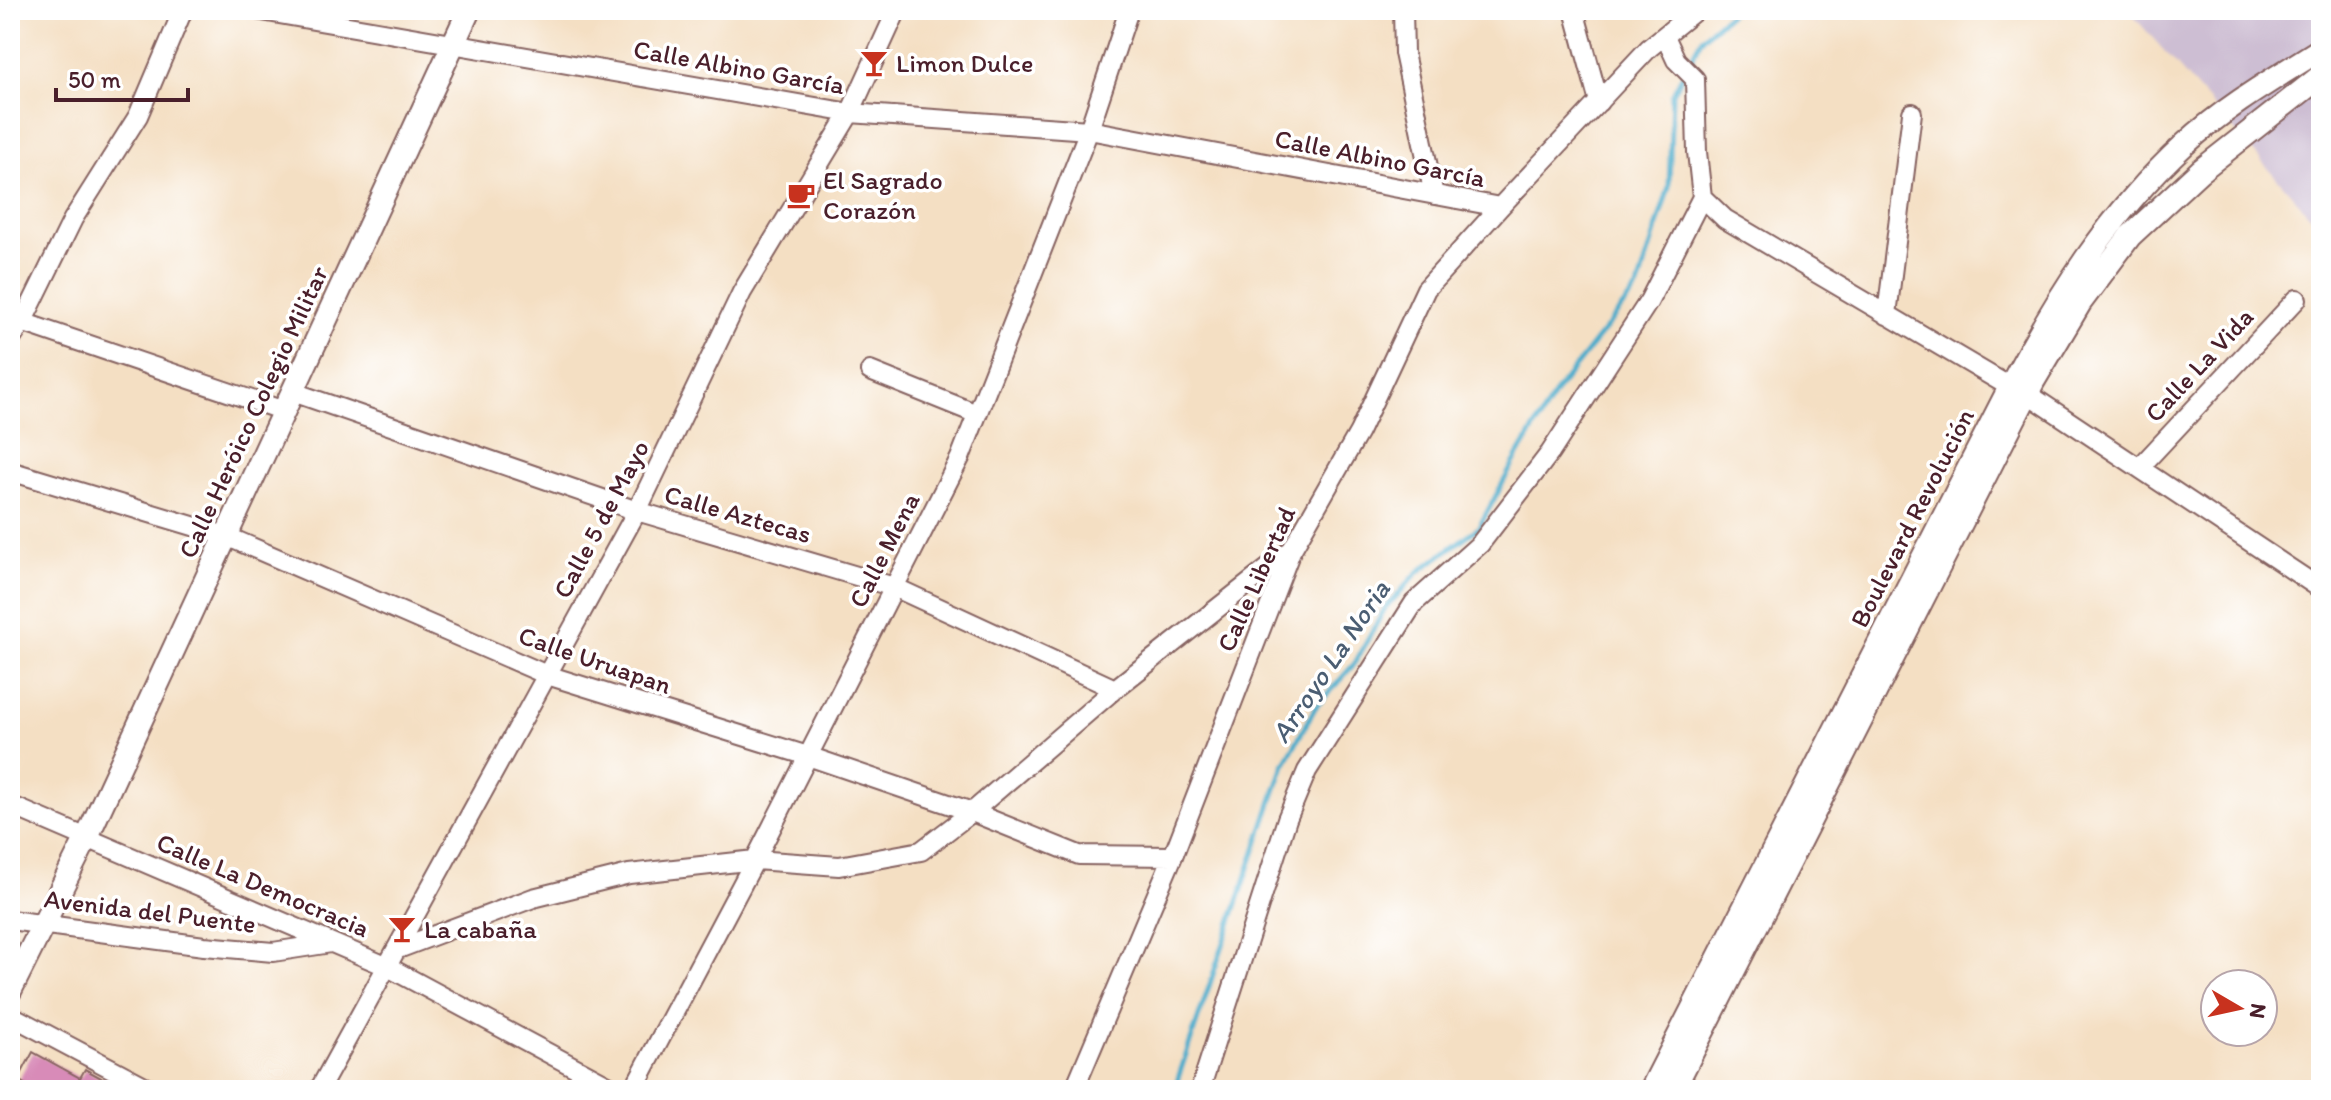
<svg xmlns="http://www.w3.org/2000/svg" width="2331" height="1100" font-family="Itim,sans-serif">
<rect width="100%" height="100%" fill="#fff"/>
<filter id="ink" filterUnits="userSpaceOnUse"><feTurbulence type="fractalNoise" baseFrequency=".0125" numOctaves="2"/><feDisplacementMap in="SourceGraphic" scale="16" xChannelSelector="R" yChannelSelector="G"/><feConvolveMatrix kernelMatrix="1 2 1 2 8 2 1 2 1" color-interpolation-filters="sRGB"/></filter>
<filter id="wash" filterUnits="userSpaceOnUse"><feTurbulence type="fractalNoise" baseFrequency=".006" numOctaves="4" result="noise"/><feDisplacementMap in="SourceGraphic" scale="32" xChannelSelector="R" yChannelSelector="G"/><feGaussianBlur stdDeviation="1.8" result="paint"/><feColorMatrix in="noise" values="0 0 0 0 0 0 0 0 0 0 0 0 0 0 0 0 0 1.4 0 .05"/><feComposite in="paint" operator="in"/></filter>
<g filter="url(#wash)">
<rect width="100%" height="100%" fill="#f4dfc3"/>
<!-- industrial -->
<path fill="#cdbed3" d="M2128,10h193v218z"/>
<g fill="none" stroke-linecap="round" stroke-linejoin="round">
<!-- stream -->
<path stroke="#4caccb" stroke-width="5" d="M1174,1090l110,-325 31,-57 40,-45 29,-53 33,-37 62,-46 34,-63 44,-74 81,-103 31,-100 3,-92 30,-57 32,-28"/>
</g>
<g id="blocks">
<!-- building -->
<path fill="#d88bb8" d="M33,1052l47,26 5,-9 38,21h-88l-17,-10z"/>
</g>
</g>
<g filter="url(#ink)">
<use href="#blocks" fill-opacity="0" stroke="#866260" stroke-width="2"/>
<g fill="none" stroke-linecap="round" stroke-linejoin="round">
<defs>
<path id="minor" d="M256,10l594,103 239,17 411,77
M1403,10l1,43 30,142
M1574,10l25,92
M1665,36l11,24 19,19 2,73 5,45 23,22 285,168 18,7 293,195
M1887,315l25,-202
M10,318l274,93
M10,341l13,-20 50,-102 65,-103 45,-106
M870,371l107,43
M293,392l344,119 257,76 221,102
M2140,467l157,-168
M10,471l216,65 321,139 261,81 164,56 107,43 94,1
M10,805l378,162 229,123
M10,920l194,26 69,6 58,-9
M398,949l135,-51 96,-24 126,-14 84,6 82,-15 51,-39 143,-123 175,-138
M10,1015l142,75
M319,1090l318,-579 105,-219 108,-179 47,-103
M633,1090l122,-230 205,-402 129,-328 40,-120
M1074,1090l99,-234 118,-305 68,-119 67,-143 74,-82 149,-159 47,-38
M1200,1090l87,-271 20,-48 107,-168 66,-59 70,-91 99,-152 53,-104"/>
<path id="major" d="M10,991l77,-154 382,-827
M1651,1090l359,-703c47,-91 99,-173 175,-243 40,-37 90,-66 136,-95
M1673,1090l360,-708 47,-79 50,-67 70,-65 121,-95"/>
</defs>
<!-- minor casing -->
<use href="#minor" stroke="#866260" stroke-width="22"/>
<!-- major casing -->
<use href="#major" stroke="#866260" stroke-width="26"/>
<!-- minor -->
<use href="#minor" stroke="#fff" stroke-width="18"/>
<!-- major -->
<use href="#major" stroke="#fff" stroke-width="22"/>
</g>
</g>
<!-- icons -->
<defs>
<symbol id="bar-bare" viewBox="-9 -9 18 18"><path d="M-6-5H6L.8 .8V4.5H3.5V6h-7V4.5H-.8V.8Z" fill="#c8321e" stroke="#fff" stroke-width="2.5" paint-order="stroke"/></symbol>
<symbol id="cafe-bare" viewBox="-9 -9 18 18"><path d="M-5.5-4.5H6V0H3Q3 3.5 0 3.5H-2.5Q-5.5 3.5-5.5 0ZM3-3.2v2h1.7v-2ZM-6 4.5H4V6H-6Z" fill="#c8321e" stroke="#fff" stroke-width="2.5" paint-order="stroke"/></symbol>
</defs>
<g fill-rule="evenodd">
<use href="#bar-bare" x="854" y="43" width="40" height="40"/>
<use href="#cafe-bare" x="781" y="175" width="40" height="40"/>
<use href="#bar-bare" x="382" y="909" width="40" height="40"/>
</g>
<g text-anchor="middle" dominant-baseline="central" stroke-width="7" stroke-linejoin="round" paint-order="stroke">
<!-- poi labels -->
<g font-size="26" fill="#4a1f2b" stroke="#fff" text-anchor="start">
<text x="896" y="63">Limon Dulce</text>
<text x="823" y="180">El Sagrado<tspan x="823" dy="30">Corazón</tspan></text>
<text x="424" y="929">La cabaña</text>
</g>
<!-- street labels -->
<g font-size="26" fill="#4a1f2b" stroke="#fff">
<text transform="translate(739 67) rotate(10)">Calle Albino García</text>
<text transform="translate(1380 158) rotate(11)">Calle Albino García</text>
<text transform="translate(2199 365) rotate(-47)">Calle La Vida</text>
<text transform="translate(253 412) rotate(-65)">Calle Heróico Colegio Militar</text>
<text transform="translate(738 514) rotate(16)">Calle Aztecas</text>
<text transform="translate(1912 518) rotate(-63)">Boulevard Revolución</text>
<text transform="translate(601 519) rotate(-62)">Calle 5 de Mayo</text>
<text transform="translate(884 550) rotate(-63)">Calle Mena</text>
<text transform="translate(1256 579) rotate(-66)">Calle Libertad</text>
<text transform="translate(595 660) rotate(19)">Calle Uruapan</text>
<text transform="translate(263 885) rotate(23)">Calle La Democracia</text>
<text transform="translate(150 911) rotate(7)">Avenida del Puente</text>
</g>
<!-- water labels -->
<g font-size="28" font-style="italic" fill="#4b5e73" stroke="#fff">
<text transform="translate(1330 661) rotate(-56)">Arroyo La Noria</text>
</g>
</g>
<!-- margin -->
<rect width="2331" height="1100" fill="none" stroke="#fff" stroke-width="40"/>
<!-- north arrow -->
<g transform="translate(2239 1008) rotate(99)"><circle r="38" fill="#ffffff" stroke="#b7a5aa" stroke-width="2"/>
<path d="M0-6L14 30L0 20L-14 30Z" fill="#c8321e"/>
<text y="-12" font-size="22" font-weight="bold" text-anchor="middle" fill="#4a1f2b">N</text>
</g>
<!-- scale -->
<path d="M56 88v12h132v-12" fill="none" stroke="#4a1f2b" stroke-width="4"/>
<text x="68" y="88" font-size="24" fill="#4a1f2b" stroke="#ffffff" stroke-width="6" paint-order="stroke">50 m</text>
</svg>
